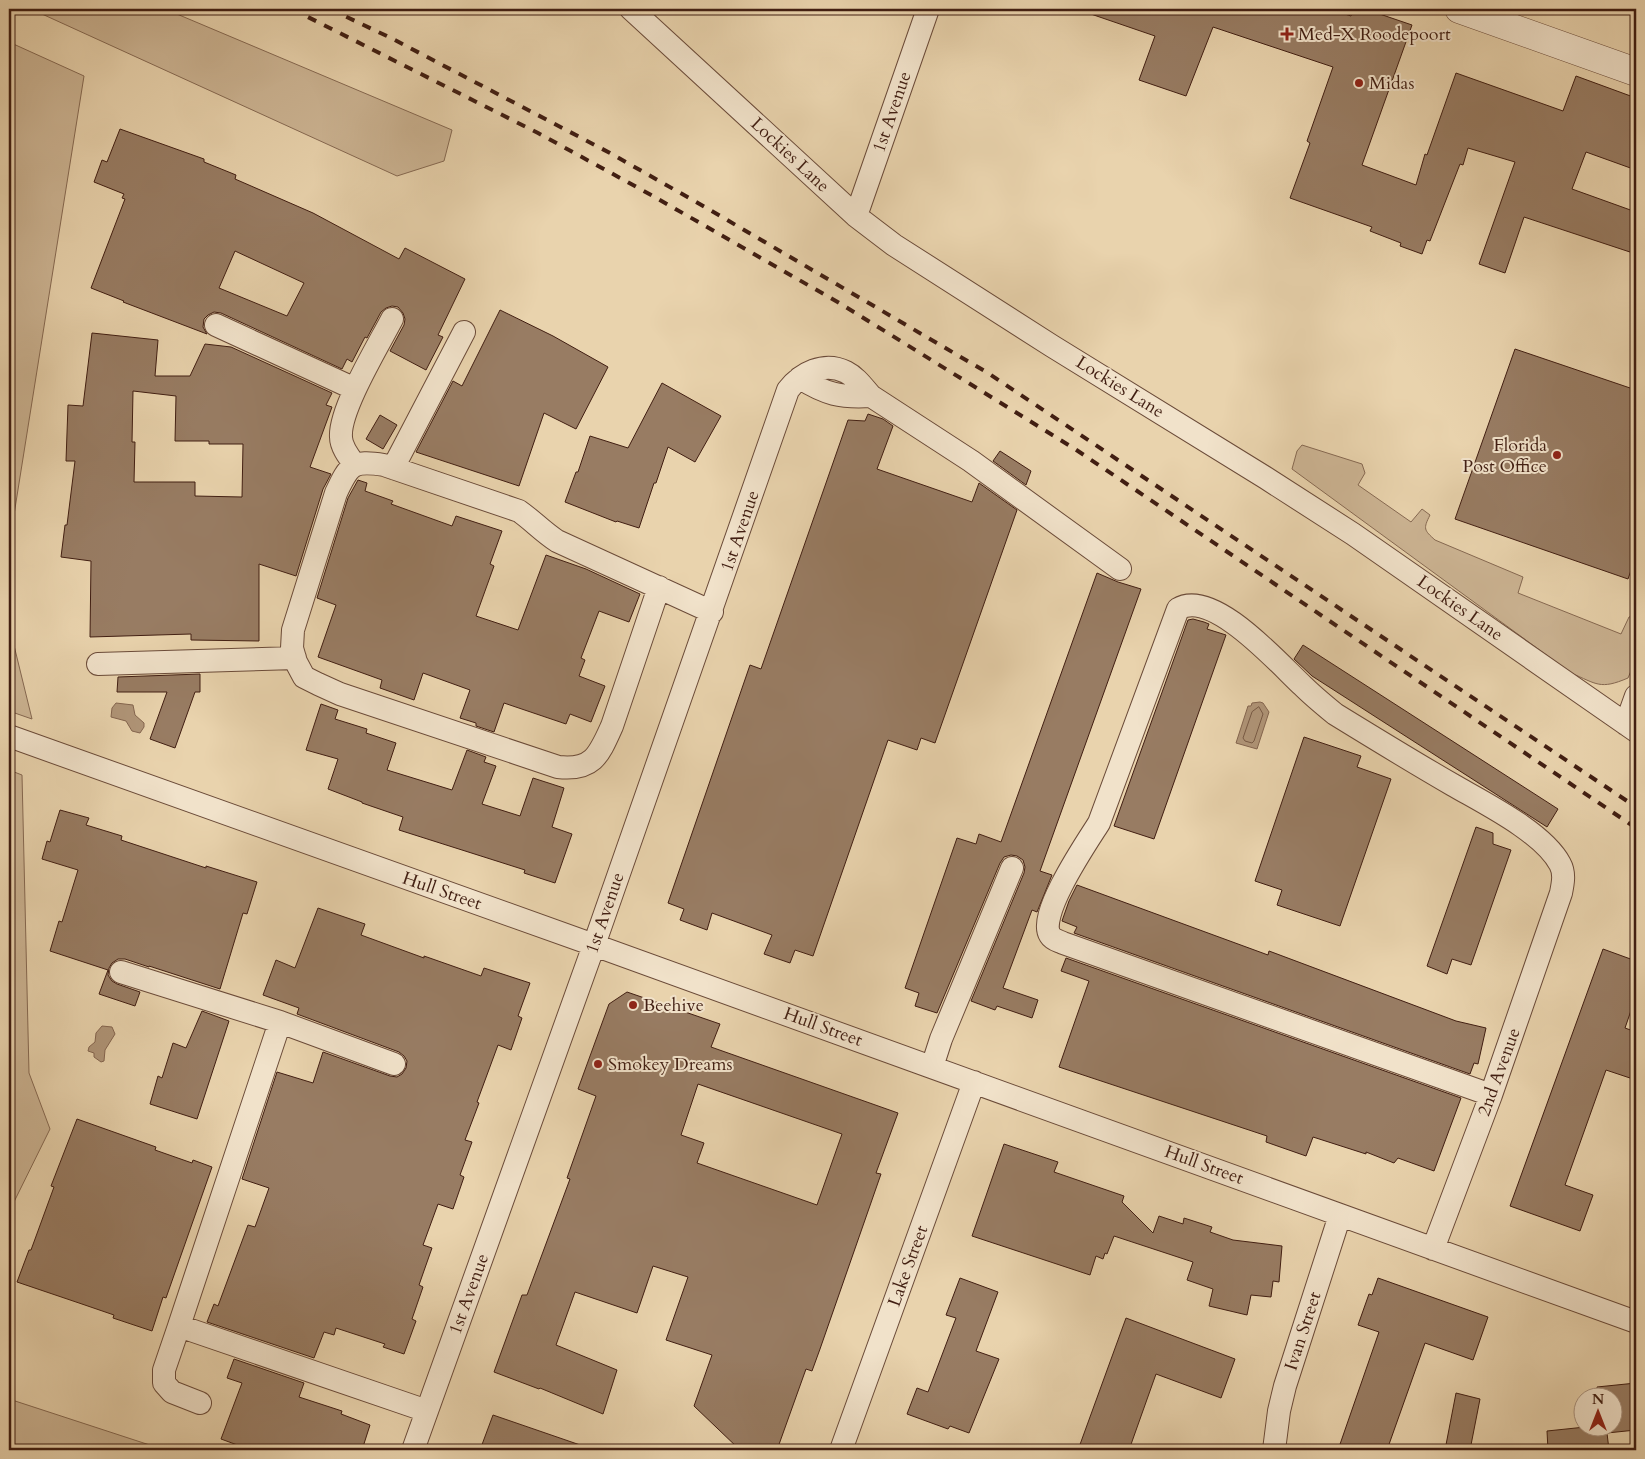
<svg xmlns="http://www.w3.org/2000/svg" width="1645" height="1459" font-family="Cardo,serif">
<rect width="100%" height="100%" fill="#e9d3ad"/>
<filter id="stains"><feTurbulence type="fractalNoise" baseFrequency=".004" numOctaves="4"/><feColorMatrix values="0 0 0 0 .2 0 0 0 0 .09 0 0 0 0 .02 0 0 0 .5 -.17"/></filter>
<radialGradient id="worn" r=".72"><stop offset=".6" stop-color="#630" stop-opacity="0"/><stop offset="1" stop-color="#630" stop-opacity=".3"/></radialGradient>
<!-- green -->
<path fill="#ccb493" stroke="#866952" d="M31,9h134l287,121 -8,31 -47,15z
M9,42l75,34 -75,470z
M1302,445l60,19 3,9 -7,12 53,37 11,-13 8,6c-7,14 -6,15 5,25l88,37 -5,16 103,41 8,-17 7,-2v44l-8,19c-28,12 -31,6 -57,-5l-279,-204 5,-18z
M9,625l23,94 -23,-8z
M9,770l13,5 7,298 21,56 -41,83z
M9,1399l156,51h-156z"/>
<!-- water -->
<path fill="#b09578" stroke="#84654f" d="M1260,702l3,1 6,9 -12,37 -21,-6 12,-37h3l1,-3z
M116,703l17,2 2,10 9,8v4l-4,6 -8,-2 -6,-10 -15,-4 1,-9z
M102,1026l10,1 3,7 -10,16 -1,11 -3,1 -7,-5v-4l-6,-2 1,-4 6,-5 1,-9z"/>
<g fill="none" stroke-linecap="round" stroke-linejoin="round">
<!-- shore -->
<path stroke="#785a45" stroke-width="1" d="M1259,707l4,7 -9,27 -2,2 -7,-2 -2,-3 9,-26z"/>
</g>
<!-- building -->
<path fill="#987c63" stroke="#411e12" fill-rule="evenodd" d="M1085,9h244l22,7 3,-7h11l47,16 -50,140 54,20 9,-31 2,1 29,-82 107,38 13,-35 60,22v72l-50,-18 -14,37 64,23v42l-112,-37 -19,56 -26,-9 36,-102 -47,-14 -5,17 -3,-1 -30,77 -3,-1 -5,14 -22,-8 1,-3 -31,-12 2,-4 -82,-29 20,-55 -3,-2 26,-74 -120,-40 -27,69 -47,-16 16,-44 -70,-24z
M120,129l84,30v3l32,13 -1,4 78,34 86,46 6,-11 60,31 -27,56 5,2 -17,33 -36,-19 14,-26 1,-6 -2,-6 -5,-6 -6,-1 -6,2 -5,4 -14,26 -2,-1 -13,25 -5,-3 -5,10 -121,-56 -7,-1 -6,3 -4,4 -1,8 4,7 -84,-32 1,-1 -33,-13 34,-89 -3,-1 2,-4 -30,-12 8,-22 5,2zM235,251l69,32 -17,33 -68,-28z
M500,310l53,26 55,31 -32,62 -32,-16 -25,73 -103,-34 37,-71 9,5z
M92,333l66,7 -3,36h35l15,-32 26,3 101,46 -6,12 6,2 -22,60 21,7 -8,15 -27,87 -37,-12v77l-68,-1v-6l-101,3 1,-76 -30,-4 4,-32h2l8,-64h-9l2,-56 15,1zM133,391l43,5 -1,45h34v3h34l-1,53 -47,-1v-14h-61l1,-40h-3z
M1515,349l121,41v166l-8,23 -173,-60z
M662,383l59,33 -26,46 -27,-15 -12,36h-2l-15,45 -22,-7 -1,1 -51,-20 11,-30h2l12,-36 38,12z
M868,414l15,5 10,7 -16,43 95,33 7,-19 38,27 -82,233 -14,-5 -4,12 -29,-10 -75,216 -18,-6 -5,13 -26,-9 8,-19 -60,-22 -5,17 -27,-10 4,-11 -16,-6 82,-238 11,4 87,-249 17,1z
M380,415l17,10 -14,24 -17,-10z
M1000,451l31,20 -5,14 -33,-24z
M358,480l9,3 -2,8 28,10 -2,3 61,22 4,-10 46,15 -12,33 4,2 -18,50 42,14 28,-75 40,14 54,25 -11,28 -30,-11 -18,47 4,2 -6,16 26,10 -14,36 -21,-8 -4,10 -62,-21 -10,29 -18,-6v-3l-16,-5 10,-28 -47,-17 -9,27 -34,-12 2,-8 -64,-23 18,-52 -19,-7 31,-100z
M1097,573l21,9 23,7 -101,282 12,4 -15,37 -5,-2 -29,78 35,12 -6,18 -35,-12 -2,4 -24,-9 53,-128 1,-6 -2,-7 -6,-4 -6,-1 -7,2 -4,6 -63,150 -22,-7 4,-13 -14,-5 52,-150 19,6 3,-10 22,8z
M1193,619l11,3 5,2 -2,5 19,6 -72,204 -40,-13 74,-206z
M1303,645l255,164 -11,18 -235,-151 -18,-17z
M200,674v18h-5l-20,56 -25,-9 17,-47h-50l1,-15z
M321,704l17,6 -3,9 32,10 -1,4 30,10 -9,27 65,20 15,-40 19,7 -2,5 12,4 -14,38 38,12 13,-38 31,10 -12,39 20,7 -17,49 -31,-10 1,-3 -126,-40 4,-13 -41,-14v-1l-34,-13 10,-30 -32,-9z
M1304,737l57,19 -4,11 34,12 -51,147 -63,-21 5,-15 -27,-9z
M60,810l29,8 -3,7 36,11 -1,4 85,28v-2l51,16 -10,32 -4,-1 -23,76 -71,-23v1l-24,-8h-7l-6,4 -3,5 -1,7 4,6 5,3 23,8 -5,14 -36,-12 9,-24 -58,-19 9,-30 3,1 16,-52 -36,-11 5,-18 3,1z
M1476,827l17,6v11l18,6 -40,115 -19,-6 -5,15 -20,-8z
M1077,885l191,70 1,-4 187,70 30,7 -8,36 -4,-1 -4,11 -396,-141 3,-6 -15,-6 7,-20z
M318,908l47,16 -4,11 63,23v-2l57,20 3,-8 46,15 -12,33 4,2 -11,32 -13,-5 -21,57 2,1 -14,37 7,2 -12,33 4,2 -11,32 -15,-5 -15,41 9,3 -13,37 4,2 -11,32 4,2 -12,33 -21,-7 2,-3 -49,-16 -2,7 -10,-3 -10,26 -107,-36 7,-18 4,2 30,-81 7,2 14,-39 -27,-9 35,-107 36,11 10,-31 67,24 7,1 5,-3 4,-6 1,-7 -3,-5 -5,-4 -102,-38 2,-6 -36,-13 13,-35 19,8z
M1603,949l33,12v35l-11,32 11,4v48l-30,-10 -41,115 28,10 -13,36 -70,-25z
M1066,958l395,140 -27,73 -36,-13 -4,5 -28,-11v2l-53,-17 -7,19 -40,-14 1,-6 -208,-69 30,-86 -28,-10z
M627,992l93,32 -9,23 187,66 -22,60 5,1 -61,175 -8,22 -6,-2 -29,81h-37l-46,-44 18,-51 -46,-15 22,-63 -35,-11 -16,47 -62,-21 -19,53 61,25 -14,44 -63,-26 -1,1 -45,-17 28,-77h5l43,-116 -3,-1 29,-82 -18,-7 31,-85zM698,1084l144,50 -25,71 -120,-42 7,-20 -23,-8z
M202,1011l27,10 -32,98 -47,-15 8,-28 4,2 11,-35 13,5z
M77,1119l79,28 -1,3 37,13 1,-3 19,7 -46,131 -3,-1 -11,34 -39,-13 1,-3 -35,-12 -62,-21 12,-32h2l23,-63 -3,-1z
M1004,1144l54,18 -4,10 70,24 -2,6 31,31 6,-17 24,8 1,-6 28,9 -2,5 23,8 49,6 -3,36 -6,-1 -2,16 -20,-2 -4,20 -38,-9 4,-17 -26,-9 6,-18 -79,-26 -7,18 -2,-1 -2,6 -7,-3 -6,19 -118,-39z
M960,1278l38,14 -22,59 23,8 -30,74 -19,-7 -2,3 -41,-15 10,-26 11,4 28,-74 -10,-3z
M1378,1278l110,39 -15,43 -48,-17 -38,107h-49l41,-118 -21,-7 11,-31 3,1z
M1126,1318l109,41 -14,39 -65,-24 -27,76h-51z
M234,1359l70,24 -5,14 43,14 -1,3 29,11 -8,25h-111l-30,-11 21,-56 -15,-5z
M1636,1383v47l-29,3 2,17h-61l-1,-19 48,-5h17v-30h-14l-1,-9z
M1456,1393l24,6 -10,51h-25z
M493,1415l93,32v3h-106z"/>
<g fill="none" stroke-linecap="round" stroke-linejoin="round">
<defs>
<path id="minor" d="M631,9l225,207 38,29 158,101 214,132 87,56 283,197
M856,216l72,-207
M216,325l139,64
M800,378c25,16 41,20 71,18
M355,465c-6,-8 -14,-18 -14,-28 -2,-27 37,-91 51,-118
M393,468l71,-136
M659,587l-47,139c-13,29 -19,45 -54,41l-218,-73 -22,-10 -14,-7 -8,-15 -4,-14 1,-18 43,-137c13,-28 16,-33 48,-28l135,46c13,9 24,21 38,30l155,71
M98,664l197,-6
M1626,724l10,-28
M9,736l585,209 1042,377
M121,972l159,50
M932,1067l9,-28 71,-171
M1433,1249l58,-154 70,-202c2,-10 4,-20 -1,-29 -17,-32 -76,-61 -107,-79 -40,-23 -79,-47 -118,-71 -11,-9 -22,-18 -32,-28 -24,-22 -90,-98 -125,-77l-79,214c-12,19 -62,92 -49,112 3,5 9,6 13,8l428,152
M179,1326l101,-304 114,42
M200,1403l-28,-11 -8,-9v-13l15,-44 248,85
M413,1450l181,-505 194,-555c13,-17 36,-29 58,-18 10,5 17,15 25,24l100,65 149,108
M841,1450l133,-368
M1274,1450l5,-39 6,-25 55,-171"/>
<path id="tertiary" d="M1459,9l177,63"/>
</defs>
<!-- minor casing -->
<use href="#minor" stroke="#6b4b39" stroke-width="24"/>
<!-- tertiary casing -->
<use href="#tertiary" stroke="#6b4b39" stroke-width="29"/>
<!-- minor -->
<use href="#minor" stroke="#f1e2ca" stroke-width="22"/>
<!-- tertiary -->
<use href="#tertiary" stroke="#f1e2ca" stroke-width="28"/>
<!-- rail -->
<path stroke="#411e12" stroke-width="4" stroke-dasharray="9 9" stroke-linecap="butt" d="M292,9l246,124 115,63 188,108 234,145 561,379
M330,9l61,29 219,115 95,54 283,166 648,434"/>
</g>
<!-- markers -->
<g fill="#8f2418" stroke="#f1e2ca" stroke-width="2">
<path d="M1284.5 26.5h5v5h5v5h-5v5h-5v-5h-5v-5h5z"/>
<circle cx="1359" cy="83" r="5"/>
<circle cx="1557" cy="455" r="5"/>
<circle cx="633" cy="1005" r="5"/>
<circle cx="598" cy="1064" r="5"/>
</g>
<g text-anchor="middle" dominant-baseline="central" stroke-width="4" stroke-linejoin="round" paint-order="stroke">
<!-- poi labels -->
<g font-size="18" fill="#411e12" stroke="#f1e2ca" text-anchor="start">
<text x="1298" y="34">Med-X Roodepoort</text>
<text x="1369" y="83">Midas</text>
<text x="1547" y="445" text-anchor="end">Florida<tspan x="1547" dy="21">Post Office</tspan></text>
<text x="643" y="1005">Beehive</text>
<text x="608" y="1064">Smokey Dreams</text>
</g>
<!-- street labels -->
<g font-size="18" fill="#411e12" stroke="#f1e2ca">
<text transform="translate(892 112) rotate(-71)">1st Avenue</text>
<text transform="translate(790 155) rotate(43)">Lockies Lane</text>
<text transform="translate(1120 387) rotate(32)">Lockies Lane</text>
<text transform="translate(740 531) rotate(-71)">1st Avenue</text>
<text transform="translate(1460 608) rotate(35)">Lockies Lane</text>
<text transform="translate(442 891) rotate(19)">Hull Street</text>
<text transform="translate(605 913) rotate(-71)">1st Avenue</text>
<text transform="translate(823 1027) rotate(20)">Hull Street</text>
<text transform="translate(1499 1072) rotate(-70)">2nd Avenue</text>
<text transform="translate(1204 1165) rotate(20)">Hull Street</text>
<text transform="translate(908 1266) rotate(-70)">Lake Street</text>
<text transform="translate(469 1294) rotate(-70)">1st Avenue</text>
<text transform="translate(1303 1331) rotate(-72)">Ivan Street</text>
</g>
</g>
<!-- margin -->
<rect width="1645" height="1459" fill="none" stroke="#e9d3ad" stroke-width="30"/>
<rect x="10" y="10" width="1625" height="1439" fill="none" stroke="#411e12" stroke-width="2.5"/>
<rect x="15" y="15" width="1615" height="1429" fill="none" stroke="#411e12"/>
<!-- north arrow -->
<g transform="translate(1598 1412)"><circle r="24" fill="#f1e2ca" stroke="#ab9480"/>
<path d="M0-4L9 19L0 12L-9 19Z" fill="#8f2418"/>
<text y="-8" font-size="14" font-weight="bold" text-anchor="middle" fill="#411e12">N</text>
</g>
<rect width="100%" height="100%" filter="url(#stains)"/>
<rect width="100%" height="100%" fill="url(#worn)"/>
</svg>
